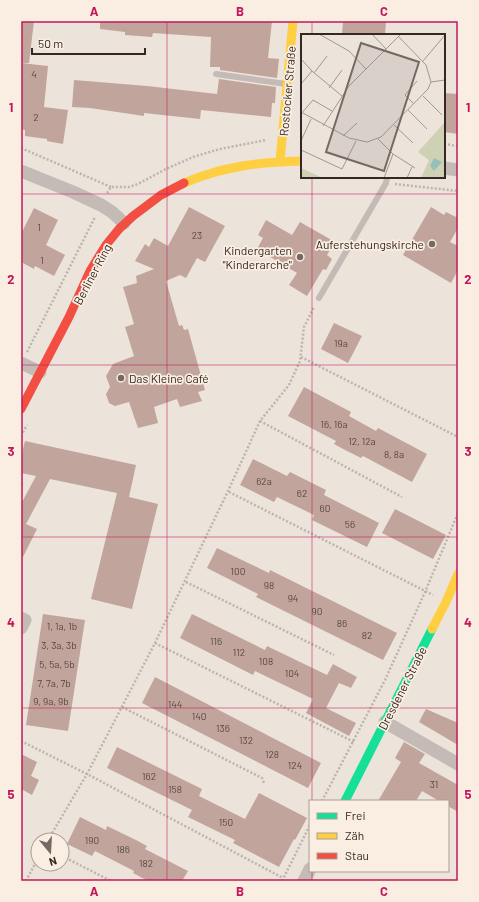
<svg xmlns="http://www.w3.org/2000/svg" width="479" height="902" font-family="Barlow,sans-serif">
<rect width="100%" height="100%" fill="#ece3db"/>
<!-- building -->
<path fill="#c1a59c" d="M21,21h13l-5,42h-8z
M100,21h172l-4,37 11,1 -2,19 -57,-8v-3h-10l1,-30 -58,-4 -1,4 -27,-2v-3l-25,-3z
M343,21h43l-1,14h-43z
M21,63l27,3 -4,41 24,3 -5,34 -16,-3v-2l-22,-3v-6l-4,-1z
M219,79l57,8 -1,16h-3l-1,14 -70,-7 -1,9 -56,-6v3l-54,-8 -18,-1 2,-27 73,6 70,8z
M444,93l14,1v40l-14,-2z
M189,207l36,19 -20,36 -8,-4 -11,20 -6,-3 -14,6 13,45 3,-1 2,5 4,-1 17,61 -7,2 4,9 -22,6 -3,-8 -23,8 4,16 -20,5 -9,-26 -14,4 -6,-3 -3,-9 4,-7 -4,-11 7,-12 21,-8 -9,-29 9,-3 -11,-37 14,-4 -1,-7 18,-7 -19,-8 10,-17 4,3 5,-9 14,8z
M431,207l13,8 2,-3 12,6v10l-8,14 8,4v24l-7,13 -48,-28z
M34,208l24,12 -12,25 19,10 -11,21 -19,-10 -1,3 -13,-7v-28z
M266,220l26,15 8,-13 35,20 -8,13 5,4 -6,11 -3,-1 -16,27 -18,-11 8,-12 -40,-24 6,-11 -5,-3z
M334,323l28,13 -14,27 -27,-14z
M304,387l47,25 -2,4 27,15 2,-3 49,26 -15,28 -49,-26 -2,2 -14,-7 -13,-7 2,-3 -48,-25z
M25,441l111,24 -7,32 29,7 -26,105 -41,-10 26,-106 -67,-14 -24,45 11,5 -16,32v-57l15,-28 -15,-3v-16z
M253,459l34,17 3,-4 36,18 -2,5 55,28 -12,24 -55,-27 2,-5 -37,-18 -3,5 -34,-17z
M395,509l51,26 -13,24 -51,-26z
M217,548l52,25 1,-3 127,63 -14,27 -127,-63 2,-3 -51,-26z
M43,614l42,6 -17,111 -42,-6z
M192,614l73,36 2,-4 60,29 6,-11 24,13 -6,11 -12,-5 -13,25 30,15 -7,13 -43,-23 7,-14 -58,-28 -2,4 -73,-37z
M155,677l166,86 -13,25 -166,-85z
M426,709l32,14v22l-39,-23z
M404,742l21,12 -6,9 39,22v27l-10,-6v-5h-9l-17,-10 -6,10h-38l23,-39 -6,-4z
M117,747l85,42 -3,7 46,23 14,-26 48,25 -12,22 -1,-1 -15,28 -46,-24 2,-3 -47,-23 4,-7 -85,-42z
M21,754l16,8 -6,14 8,4 -7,15 -9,-5 -2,5z
M80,817l26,13 1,-4 29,14 11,6 -2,3 43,22 -6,10h-34l-15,-8 1,-2 -39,-20 -3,5 -25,-12z"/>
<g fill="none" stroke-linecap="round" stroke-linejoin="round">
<!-- path -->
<path stroke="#bdb4ae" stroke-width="2.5" stroke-dasharray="2 2" stroke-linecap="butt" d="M444,144l14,2
M21,148l90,39
M395,184l63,7
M107,193l4,-6h18l9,-3 28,-15 27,-12 27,-8 46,-9
M27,352l68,-135
M301,357l157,80
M260,421l142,76
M21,436l6,-11
M21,484l2,1
M229,492l204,103
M186,582l148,73
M155,643l199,99
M122,707l140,71 2,5
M21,741l66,33 196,104
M322,801l63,-121 40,-88 33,-79
M48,840l39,-66 68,-131 73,-152 32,-70 29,-36 11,-24 4,-34 10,-20
M62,856l49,25
M26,881l12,-23
M282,881l28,-56"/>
<!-- lane -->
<path stroke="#c4bbb6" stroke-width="6" d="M216,74l70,10
M319,298l67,-115 1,-6"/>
<!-- street -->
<path stroke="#c4bbb6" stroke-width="13" d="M444,168l14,2
M21,171l52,21 28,13 11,7 12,11
M21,363l19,9
M21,618l4,2 -4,8
M385,722l73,42
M304,881l6,-12"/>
<!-- fast -->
<path stroke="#16e098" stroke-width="9" d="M345,801l87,-172"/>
<!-- slow -->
<path stroke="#ffcf43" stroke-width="9" d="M280,161l13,-140
M184,183c40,-17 76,-21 118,-22
M432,629l14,-27 12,-28"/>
<!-- jam -->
<path stroke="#f24e42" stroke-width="9" d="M21,409l48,-92 21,-46 16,-26 13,-16 14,-13 28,-21 23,-12"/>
</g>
<!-- grid -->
<path fill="none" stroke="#c2185b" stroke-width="1" stroke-opacity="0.55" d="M167,21v860M312,21v14M312,177v624M21,194h437M21,365h437M21,537h437M21,708h437M312,871v10"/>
<!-- markers -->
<g fill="#746964" stroke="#faede1" stroke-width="1.5">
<circle cx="432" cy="244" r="4"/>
<circle cx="300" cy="257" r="4"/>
<circle cx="121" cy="378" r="4"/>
</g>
<g text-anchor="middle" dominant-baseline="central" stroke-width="3.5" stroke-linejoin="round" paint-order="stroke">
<!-- number labels -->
<g font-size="10" fill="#574742">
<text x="34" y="74">4</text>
<text x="36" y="117">2</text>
<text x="39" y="227">1</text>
<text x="197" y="235">23</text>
<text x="42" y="260">1</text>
<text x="341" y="343">19a</text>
<text x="334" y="424">16, 16a</text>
<text x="362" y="441">12, 12a</text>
<text x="394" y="454">8, 8a</text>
<text x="264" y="481">62a</text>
<text x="302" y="493">62</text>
<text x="325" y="508">60</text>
<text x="350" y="524">56</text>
<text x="238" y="571">100</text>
<text x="269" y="585">98</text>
<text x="293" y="598">94</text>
<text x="317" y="611">90</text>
<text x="342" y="623">86</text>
<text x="62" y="626">1, 1a, 1b</text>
<text x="367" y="635">82</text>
<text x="216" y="641">116</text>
<text x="59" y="645">3, 3a, 3b</text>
<text x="239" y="652">112</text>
<text x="266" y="661">108</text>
<text x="57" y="664">5, 5a, 5b</text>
<text x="292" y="673">104</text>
<text x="54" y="683">7, 7a, 7b</text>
<text x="51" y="701">9, 9a, 9b</text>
<text x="175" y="704">144</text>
<text x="199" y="716">140</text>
<text x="223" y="728">136</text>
<text x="246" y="740">132</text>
<text x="272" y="754">128</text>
<text x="295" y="765">124</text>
<text x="149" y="776">162</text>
<text x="434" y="784">31</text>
<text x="175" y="789">158</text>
<text x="226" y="822">150</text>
<text x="92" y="840">190</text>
<text x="123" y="849">186</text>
<text x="146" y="863">182</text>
</g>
<!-- street labels -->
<g font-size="12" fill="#342824" stroke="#faede1">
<text transform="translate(287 91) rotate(-85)">Rostocker Straße</text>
<text transform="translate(92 274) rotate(-62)">Berliner Ring</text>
<text transform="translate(402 688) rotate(-63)">Dresdener Straße</text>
</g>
<!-- poi labels -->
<g font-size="12" fill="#342824" stroke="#faede1" text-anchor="end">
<text x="424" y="244">Auferstehungskirche</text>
<text x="292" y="250">Kindergarten<tspan x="292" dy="14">"Kinderarche"</tspan></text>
<text x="129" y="378" text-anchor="start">Das Kleine Café</text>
</g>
</g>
<!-- overview -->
<g transform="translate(301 34)">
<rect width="144" height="144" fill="#ece3db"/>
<path d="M144,88v56h-24l8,-18 -11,-8zM0,134l22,10h-22z" fill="#ced1b4"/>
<path d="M133,124l8,4 -8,9 -4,-5z" fill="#97c0bc"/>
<path fill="none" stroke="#a29892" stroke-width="1" d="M18,0l30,17 17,18M71,0l14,15M0,25l11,12M122,27l22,-26M13,39l13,-17M130,48l14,-2M0,50l11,-13 30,25M28,54l13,-18M122,62l19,19M113,70l-9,-9 12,-14M107,76l19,19M0,78l48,26 18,4 14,-5 47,-48 3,-7 -5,-17 -27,-28M0,80l12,-14 19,11M93,91l19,18M22,92l26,-40 52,-52M42,102l14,-13M77,105l15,15 22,14M0,107l10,-22M0,116l41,19 14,-28M83,144l9,-24M106,144l5,-11"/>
<path fill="#746964" fill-opacity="0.15" stroke="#746964" stroke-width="2" d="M60,9l58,19 -35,109 -58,-19z"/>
<rect width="144" height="144" fill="none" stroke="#342824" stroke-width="2"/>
</g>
<!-- border -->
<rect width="479" height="902" fill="none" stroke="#faede1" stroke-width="44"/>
<!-- legend -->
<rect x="309" y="800" width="140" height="72" fill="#faede1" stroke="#ab9e95"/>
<rect x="317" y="813" width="20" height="6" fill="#16e098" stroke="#ab9e95"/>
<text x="345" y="820" font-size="12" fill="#342824">Frei</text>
<rect x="317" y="833" width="20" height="6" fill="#ffcf43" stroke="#ab9e95"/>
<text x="345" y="840" font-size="12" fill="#342824">Zäh</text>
<rect x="317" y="853" width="20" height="6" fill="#f24e42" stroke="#ab9e95"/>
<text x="345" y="860" font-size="12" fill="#342824">Stau</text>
<!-- north arrow -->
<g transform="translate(50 852) rotate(162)"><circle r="19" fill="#faede1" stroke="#ab9e95"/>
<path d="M0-3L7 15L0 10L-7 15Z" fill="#746964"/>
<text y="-6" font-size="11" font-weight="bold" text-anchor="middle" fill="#342824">N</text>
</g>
<!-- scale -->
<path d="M32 48v6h113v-6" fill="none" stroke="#342824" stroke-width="2"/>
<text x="38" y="48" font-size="12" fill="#342824" stroke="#faede1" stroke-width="3" paint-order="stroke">50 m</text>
<rect x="22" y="22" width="435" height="858" fill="none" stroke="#c2185b" stroke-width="1.5"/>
<g font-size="13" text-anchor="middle" font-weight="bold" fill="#c2185b">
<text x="94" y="16">A</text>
<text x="240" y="16">B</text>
<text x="384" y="16">C</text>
<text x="11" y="112">1</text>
<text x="468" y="112">1</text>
<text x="11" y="284">2</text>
<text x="468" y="284">2</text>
<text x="11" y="456">3</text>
<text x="468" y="456">3</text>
<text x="11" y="627">4</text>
<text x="468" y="627">4</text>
<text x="11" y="799">5</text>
<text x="468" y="799">5</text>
<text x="94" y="896">A</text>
<text x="240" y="896">B</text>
<text x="384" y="896">C</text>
</g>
</svg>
